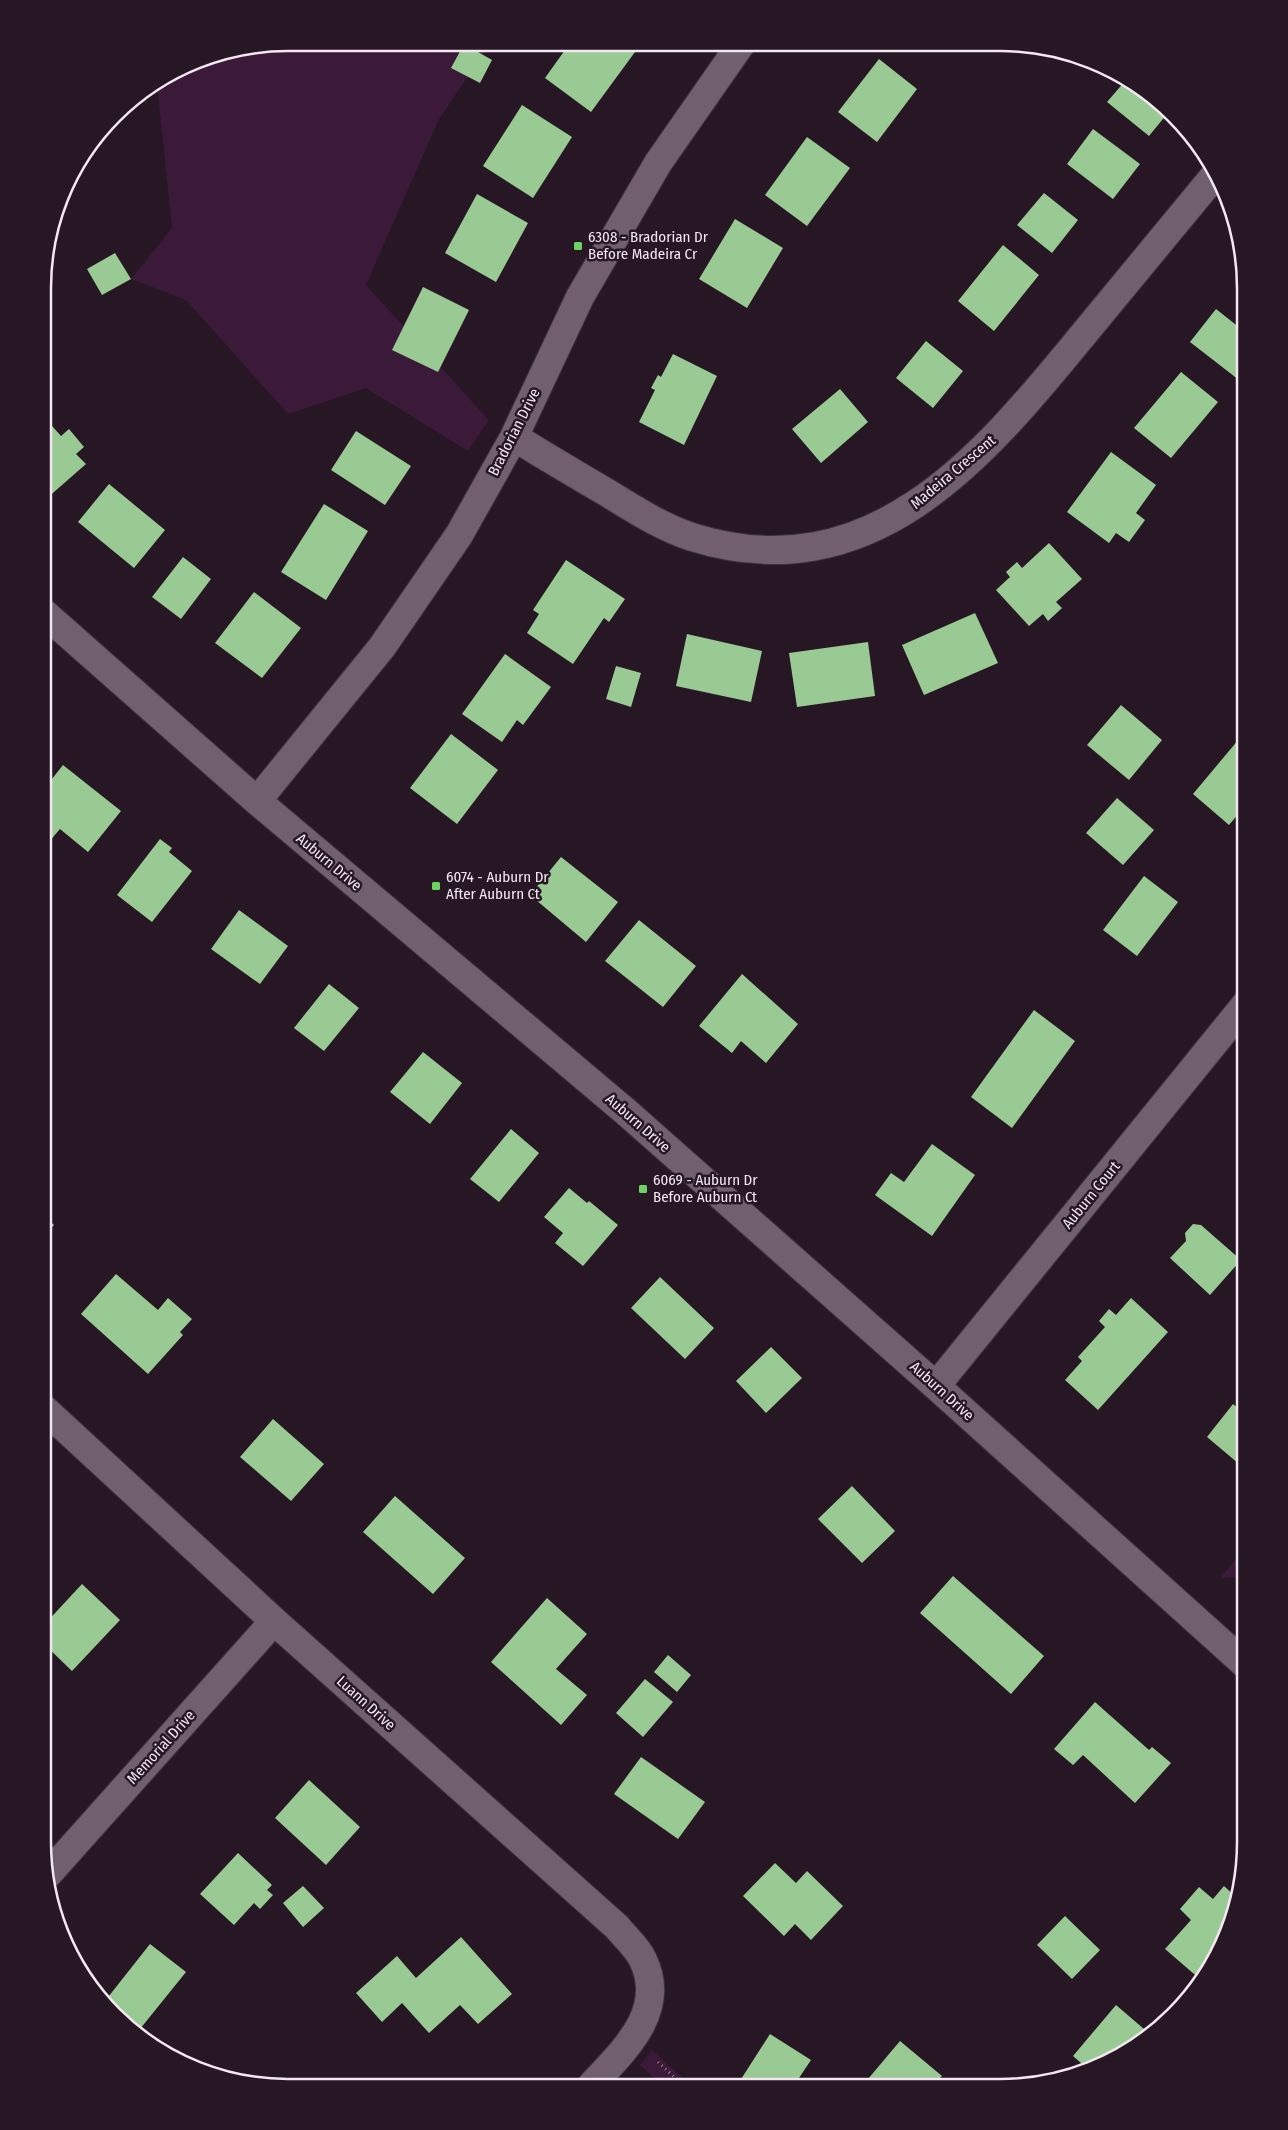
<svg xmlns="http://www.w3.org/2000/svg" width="1288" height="2130" font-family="'Fira Sans Condensed',sans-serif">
<rect width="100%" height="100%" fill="#271724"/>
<!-- green -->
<path fill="#3b1938" d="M288,43h202l-52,78 -72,164 123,135 -21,31 -102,-63 -78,26 -102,-114 -55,-21 41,-51 -15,-143 38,-24z
M1245,1548v29l-25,1z
M652,2050l41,37h-29l-24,-22z"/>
<!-- building -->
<path fill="#9aca94" d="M570,43h53l12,9 -44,60 -46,-34z
M464,44l28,16 -12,23 -29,-15z
M879,59l38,30 -40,53 -39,-30z
M1126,80l24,13 15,16 -2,3 4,2 -18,22 -42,-34z
M522,105l50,32 -39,61 -50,-32z
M1093,129l47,35 -27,35 -46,-35z
M807,137l43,31 -43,58 -42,-31z
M1044,193l34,27 -26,33 -35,-28z
M477,194l51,29 -32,59 -51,-29z
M735,219l48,29 -36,60 -48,-29z
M1003,245l36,30 -45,56 -36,-30z
M115,253l16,26 -29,16 -15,-26z
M423,287l46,23 -31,62 -46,-22z
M1216,309l29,23v39l-6,9 -49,-38z
M926,341l37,30 -30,37 -37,-30z
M673,354l44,22 -33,69 -45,-23 16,-32 -4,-2 7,-13 3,2z
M1181,372l37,30 -47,56 -37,-30z
M840,389l28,33 -47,41 -29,-34z
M44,417l17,19 8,-7 15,18 -8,7 10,10 -40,35 -2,-2z
M356,431l55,35 -26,39 -54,-35z
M1111,452l45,33 -20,28 9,7 -16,22 -13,-9 -7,10 -42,-31z
M109,484l56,46 -31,38 -56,-46z
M324,504l44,27 -42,69 -45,-28z
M1049,543l33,36 -26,23 6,6 -14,13 -5,-7 -14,12 -33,-36 14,-13 -4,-5 11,-10 5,6z
M183,557l28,22 -30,40 -29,-22z
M566,560l59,39 -16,23 -5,-4 -31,46 -46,-31 12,-19 -6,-4z
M254,592l47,36 -39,50 -47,-35z
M975,613l23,50 -74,32 -22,-50z
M687,634l75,17 -11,51 -75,-16z
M868,642l7,54 -78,11 -8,-54z
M505,654l46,33 -28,38 -6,-5 -15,22 -40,-28z
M616,666l25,7 -10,34 -25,-8z
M1121,705l41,35 -33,40 -42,-35z
M1244,733l1,2v71l-16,19 -36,-31z
M451,734l47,36 -41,54 -47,-36z
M63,765l58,46 -33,41 -28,-23 -12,14 -4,-4v-50z
M1117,798l37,32 -31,35 -37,-32z
M160,839l12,9 -3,4 23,19 -40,51 -35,-27z
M561,857l57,45 -32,40 -56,-47z
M1144,876l34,26 -41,54 -34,-26z
M239,910l49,36 -28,38 -49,-35z
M639,920l57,46 -33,41 -58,-46z
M742,974l56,50 -32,39 -25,-22 -9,12 -33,-27z
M329,984l30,24 -35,43 -30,-23z
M1034,1010l41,31 -63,87 -41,-31z
M423,1052l39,31 -32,41 -40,-32z
M511,1129l28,24 -40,49 -29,-23z
M932,1144l43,31 -43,61 -57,-41 16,-22 13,9z
M569,1188l18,15 2,-2 29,24 -35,41 -28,-23 8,-10 -19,-16z
M43,1215l11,10 -11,12z
M1193,1224l8,1 40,35 -31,35 -40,-37 16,-17 -1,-8z
M116,1274l42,36 10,-12 24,21 -12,13 3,3 -35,39 -67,-60z
M660,1277l54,51 -29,31 -54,-51z
M1131,1298l37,34 -70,78 -33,-30 17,-19 -4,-4 27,-30 -6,-6 10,-12 7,6z
M771,1347l31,31 -36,35 -30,-32z
M1233,1404l12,10v55l-38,-32z
M273,1419l51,45 -33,37 -51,-44z
M852,1486l43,45 -33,32 -44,-44z
M395,1496l70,62 -32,36 -70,-62z
M953,1576l91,80 -33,38 -91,-81z
M82,1584l38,36 -48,51 -29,-28v-17z
M547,1598l40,36 -31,35 31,26 -26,30 -70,-63z
M668,1655l23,20 -14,17 -23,-20z
M645,1679l28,23 -30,35 -27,-24z
M1095,1702l54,48 3,-3 19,16 -36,40 -52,-48 -10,10 -19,-16z
M641,1757l64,45 -27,37 -64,-45z
M309,1780l51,47 -34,38 -51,-47z
M238,1853l34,32 -5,5 6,5 -13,14 -6,-6 -20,22 -34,-31z
M775,1863l21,20 11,-12 36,35 -32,34 -16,-16 -11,12 -41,-40z
M303,1886l21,22 -21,19 -20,-24z
M1224,1886l13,12 -5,23 -31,59 -36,-31 26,-29 -11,-11 19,-22 14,12z
M1065,1916l35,34 -28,29 -35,-34z
M461,1937l51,57 -34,30 -18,-19 -31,28 -27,-30 -20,19 -26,-29 41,-37 19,22z
M150,1944l36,28 -46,57 -35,-28z
M1116,2005l35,30 -58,34 -4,1 -16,-14z
M770,2034l41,26 -18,27h-57z
M900,2041l42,35 -10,11h-55l-9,-8z"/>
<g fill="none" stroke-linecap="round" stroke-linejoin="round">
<defs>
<path id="minor" d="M514,437c31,19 61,37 92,55 28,17 55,35 86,45 179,56 290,-79 390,-201 45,-54 89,-108 133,-161
M44,613l213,188 368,310 311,275 309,278
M257,801l125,-154 77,-112 55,-98 66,-140 78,-134 83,-119
M936,1386l309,-381
M43,1408l231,213 343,306c8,10 21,21 26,33 25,52 -21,92 -52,126
M49,1873l225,-252"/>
</defs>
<!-- minor casing -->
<use href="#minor" stroke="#3d323b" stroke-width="30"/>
<!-- path -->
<path stroke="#958892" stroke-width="3" stroke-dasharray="1 4" stroke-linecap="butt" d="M658,2062l27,25"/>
<!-- minor -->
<use href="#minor" stroke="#715f6e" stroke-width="28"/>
</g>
<!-- markers -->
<g fill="#6cd362" stroke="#271724" stroke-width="2">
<rect x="573" y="241" width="10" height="10" rx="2.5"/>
<rect x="431" y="881" width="10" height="10" rx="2.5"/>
<rect x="638" y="1184" width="10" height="10" rx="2.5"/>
</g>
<g text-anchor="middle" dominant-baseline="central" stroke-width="5" stroke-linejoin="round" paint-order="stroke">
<!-- poi labels -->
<g font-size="15" fill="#f3e8f1" stroke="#271724" text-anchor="start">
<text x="588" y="237">6308 - Bradorian Dr<tspan x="588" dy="17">Before Madeira Cr</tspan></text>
<text x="446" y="877">6074 - Auburn Dr<tspan x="446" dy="17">After Auburn Ct</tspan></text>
<text x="653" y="1180">6069 - Auburn Dr<tspan x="653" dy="17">Before Auburn Ct</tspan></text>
</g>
<!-- street labels -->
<g font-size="15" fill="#f3e8f1" stroke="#271724">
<text transform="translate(514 432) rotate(-63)">Bradorian Drive</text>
<text transform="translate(953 472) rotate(-40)">Madeira Crescent</text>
<text transform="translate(329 862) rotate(40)">Auburn Drive</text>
<text transform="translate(638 1123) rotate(41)">Auburn Drive</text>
<text transform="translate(1091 1195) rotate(-51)">Auburn Court</text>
<text transform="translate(942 1391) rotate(42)">Auburn Drive</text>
<text transform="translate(366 1703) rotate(42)">Luann Drive</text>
<text transform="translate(161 1747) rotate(-48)">Memorial Drive</text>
</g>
</g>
<!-- crop -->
<path d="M0 0H1288V2130H0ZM288 51H1000A237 237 0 0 1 1237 288V1842A237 237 0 0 1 1000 2079H288A237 237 0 0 1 51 1842V288A237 237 0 0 1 288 51Z" fill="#271724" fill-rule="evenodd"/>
<path fill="none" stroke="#f3e8f1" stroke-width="2.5" d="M288 51H1000A237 237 0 0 1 1237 288V1842A237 237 0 0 1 1000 2079H288A237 237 0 0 1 51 1842V288A237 237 0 0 1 288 51Z"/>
</svg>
